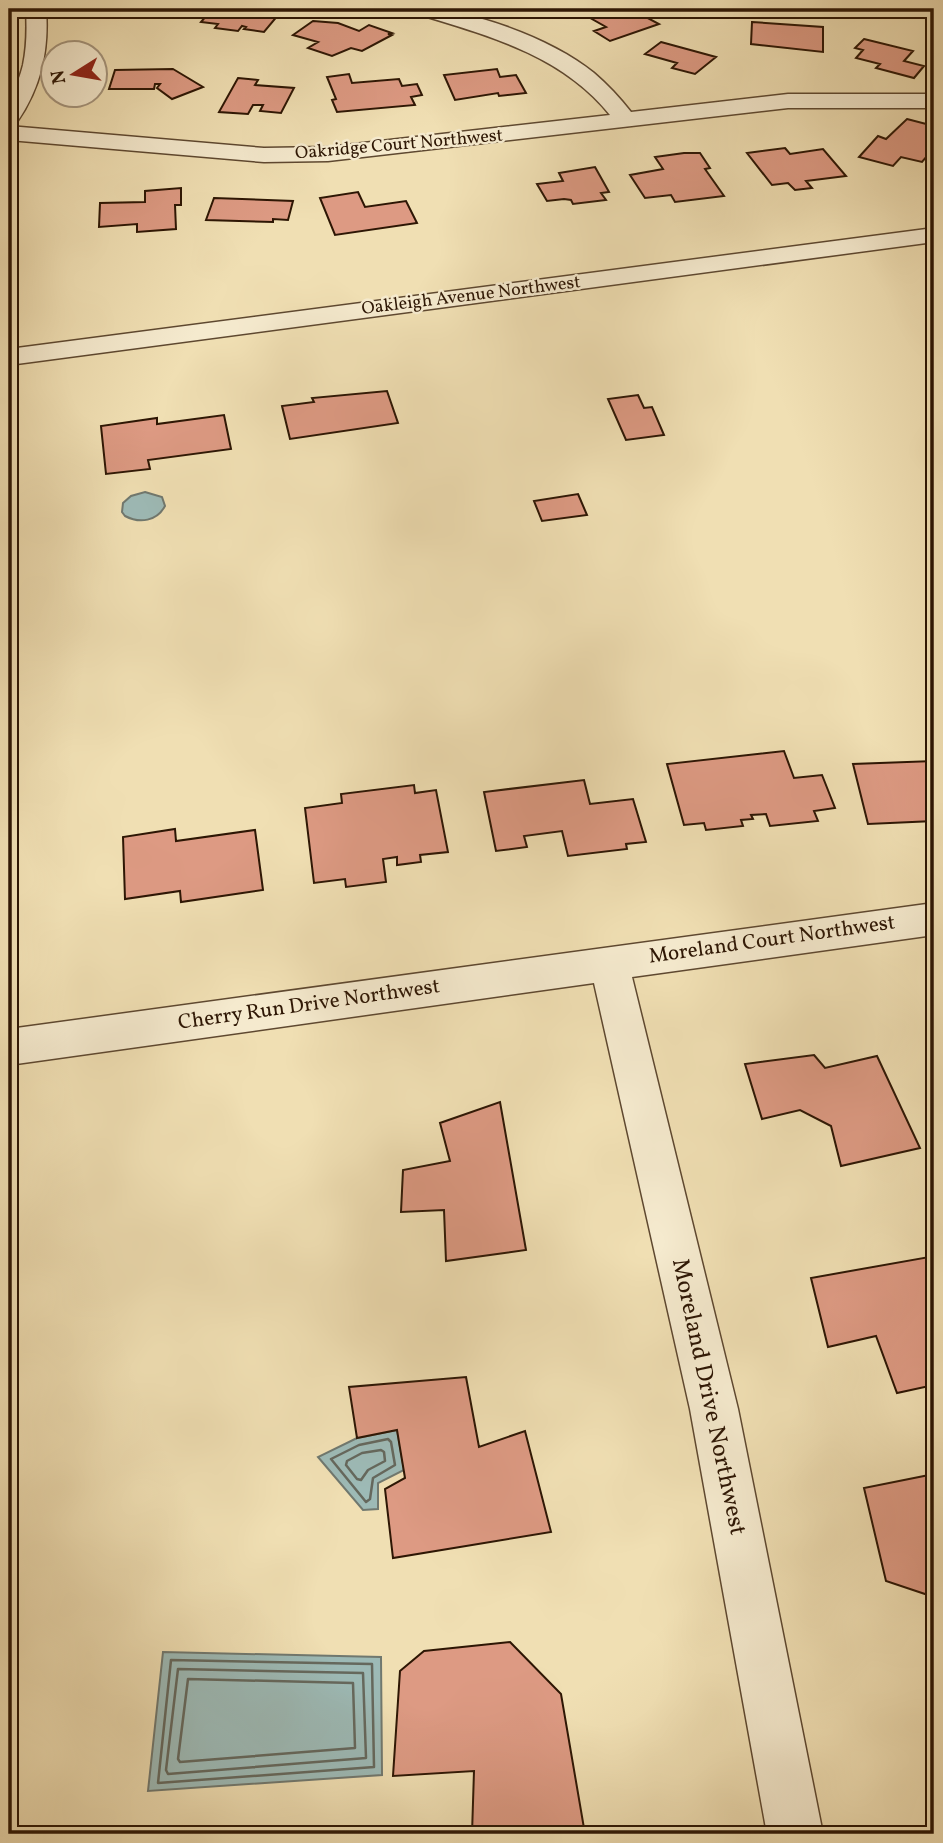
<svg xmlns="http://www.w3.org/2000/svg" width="943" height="1843" font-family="Vollkorn,serif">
<rect width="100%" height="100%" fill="#f0dfb3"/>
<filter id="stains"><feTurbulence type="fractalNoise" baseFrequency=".00286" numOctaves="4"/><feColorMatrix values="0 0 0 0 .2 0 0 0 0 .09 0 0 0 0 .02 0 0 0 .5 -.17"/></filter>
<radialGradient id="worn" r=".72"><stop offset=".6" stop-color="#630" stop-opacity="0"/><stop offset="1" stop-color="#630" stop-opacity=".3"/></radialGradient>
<!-- water -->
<path fill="#9dbab6" stroke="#70786f" stroke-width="2" d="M145,492l17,5 3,9c-8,15 -25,18 -40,10l-3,-4 1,-9 8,-7z
M397,1430l7,40 -26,13v26l-15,1 -45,-53 39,-19z
M163,1652l218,5 1,118 -234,16z"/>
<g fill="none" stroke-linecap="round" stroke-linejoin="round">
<!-- shore -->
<path stroke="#65685d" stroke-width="2.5" d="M388,1439l3,3 4,23 -22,13 -3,21 -4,3 -35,-43 28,-14z
M381,1450l3,2 1,9 -17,9 -7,10 -4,-1 -11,-14 1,-4 15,-8z
M171,1660l201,4 2,103 -216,16z
M178,1669l185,4 3,85 -198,16 -2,-4z
M188,1679l165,4 2,65 -175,14 -2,-3z"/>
</g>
<!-- building -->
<path fill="#dd9a83" stroke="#2d1604" stroke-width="2" d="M121,9h46l-42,6z
M212,9h62l-2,4 7,1 -15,18 -20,-3 2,-2 -4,-1 -4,5 -23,-3 3,-4 -17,-2z
M604,9h27l28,15 -49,17 -16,-10 12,-4 -21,-12z
M313,21l25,2 21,8 10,-6 23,8 -4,1 4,1 -30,16 -11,-3 -19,8 -24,-8 10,-6 -25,-7z
M752,22l71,5v25l-72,-8z
M864,39l49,12 -9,10 20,5 -10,12 -38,-10 4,-4 -24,-6 7,-8 -8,-2z
M661,42l55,15 -21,17 -23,-6 5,-5 -32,-9z
M173,69l30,18 -31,12 -15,-11 3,-4h-5l-1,5h-45l6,-19z
M497,69l3,8 16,-2 10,18 -27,3 -1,-3 -43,7 -11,-25z
M349,74l3,9 47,-4 3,7 15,-2 5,11 -11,2 4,8 -78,7 -5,-12 4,-1 -9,-22z
M238,78l20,2 -3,5 39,3 -13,25 -21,-2 3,-6h-10l-5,9 -29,-2z
M907,119l27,7v22l-12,14 -21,-5 -8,9 -34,-9 19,-21 8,3z
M785,148l5,6 33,-5 23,27 -40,5 6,7 -17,2 -7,-7 -16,2 -25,-32z
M684,153h16l10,15 -5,1 19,27 -49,6 -4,-7 -26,3 -15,-23 33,-6 -8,-12z
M595,167l14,25 -8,1 5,7 -33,4 -2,-4 -7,-1 -17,2 -10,-17 26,-3 -4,-8z
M181,188v17h-6l1,24 -39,3v-8l-38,3 1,-24 45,-1v-11z
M358,192l7,15 41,-6 11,22 -82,12 -15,-37z
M214,198l79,3 -5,19 -15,-1v3l-67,-2z
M387,391l11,32 -108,16 -8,-33 32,-4 -2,-4z
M638,395l6,13 8,-1 12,28 -38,5 -18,-41z
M224,415l7,34 -83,11 2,9 -44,5 -5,-48 56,-8v6z
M578,494l9,21 -45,6 -8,-20z
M784,751l10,27 28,-3 13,33 -21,3 4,10 -48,5 -4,-12 -15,1 2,4 -12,1 2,6 -37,4 -2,-7 -20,2 -17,-61z
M934,761v60l-66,3 -15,-60z
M584,780l6,24 43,-5 13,43 -20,2 1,5 -59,7 -6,-25 -38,5 3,11 -31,4 -12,-59z
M414,785l1,8 21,-3 12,62 -28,3 1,7 -24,3v-8l-14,2 3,23 -40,5 -1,-8 -31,4 -9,-75 37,-5 -1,-9z
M175,829l1,12 79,-11 8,60 -82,12 -1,-11 -55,8 -2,-62z
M814,1055l11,13 52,-12 43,92 -79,18 -10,-40 -31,-16 -38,9 -17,-55z
M500,1102l26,148 -80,11 -2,-51 -43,2 2,-42 47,-9 -10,-38z
M929,1257l5,10v118l-37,8 -21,-57 -48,11 -17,-69z
M466,1377l13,70 46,-16 26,101 -158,26 -8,-69 20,-11 -8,-48 -40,8 -8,-51z
M934,1474v123l-48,-16 -22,-93z
M510,1642l51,52 24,140h-113l2,-63 -81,5 7,-105 24,-20z"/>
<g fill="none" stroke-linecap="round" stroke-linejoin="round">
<defs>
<path id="minor" d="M26,9h20c3,42 -5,78 -29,113l-8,2c-1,-27 8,-35 14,-59 4,-19 4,-37 3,-56z
M411,9c54,-3 140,29 183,64 14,12 26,25 37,39l157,-18h146v14h-146l-460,53 -64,1 -255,-22v-14l255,22 64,-1 282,-32c-49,-61 -124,-80 -196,-102z
M934,228v14l-925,123v-16z
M934,903v32l-302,42 106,432 85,425h-56l-77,-425 -96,-426 -585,82v-36z"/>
</defs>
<!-- minor casing -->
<use href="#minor" stroke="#5e4830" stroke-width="3"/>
<!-- minor -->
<use href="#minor" fill="#f5eace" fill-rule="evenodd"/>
</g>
<g text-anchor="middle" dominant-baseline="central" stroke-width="5" stroke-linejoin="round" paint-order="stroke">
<!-- far-street labels -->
<g font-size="18" fill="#2d1604" stroke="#f5eace">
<text transform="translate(399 145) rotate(-5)">Oakridge Court Northwest</text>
<text transform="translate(471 296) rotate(-7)">Oakleigh Avenue Northwest</text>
</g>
<!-- street labels -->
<g font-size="21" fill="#2d1604" stroke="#f5eace">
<text transform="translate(772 940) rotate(-8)">Moreland Court Northwest</text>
<text transform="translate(309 1005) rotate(-8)">Cherry Run Drive Northwest</text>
</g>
<!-- near-street labels -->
<g font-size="24" fill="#2d1604" stroke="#f5eace">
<text transform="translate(708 1397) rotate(78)">Moreland Drive Northwest</text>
</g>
</g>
<!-- margin -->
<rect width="943" height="1843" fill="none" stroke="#f0dfb3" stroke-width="35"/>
<rect x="10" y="10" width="922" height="1822" fill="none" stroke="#2d1604" stroke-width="3.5"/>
<rect x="18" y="18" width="908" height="1808" fill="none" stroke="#2d1604" stroke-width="2"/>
<!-- north arrow -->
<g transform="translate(74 74) rotate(259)"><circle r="33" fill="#f5eace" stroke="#a5957d" stroke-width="2"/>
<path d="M0-5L12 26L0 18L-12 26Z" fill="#8f2418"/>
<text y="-10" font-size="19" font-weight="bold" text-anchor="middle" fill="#2d1604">N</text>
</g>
<rect width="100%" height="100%" filter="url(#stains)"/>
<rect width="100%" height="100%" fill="url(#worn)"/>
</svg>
